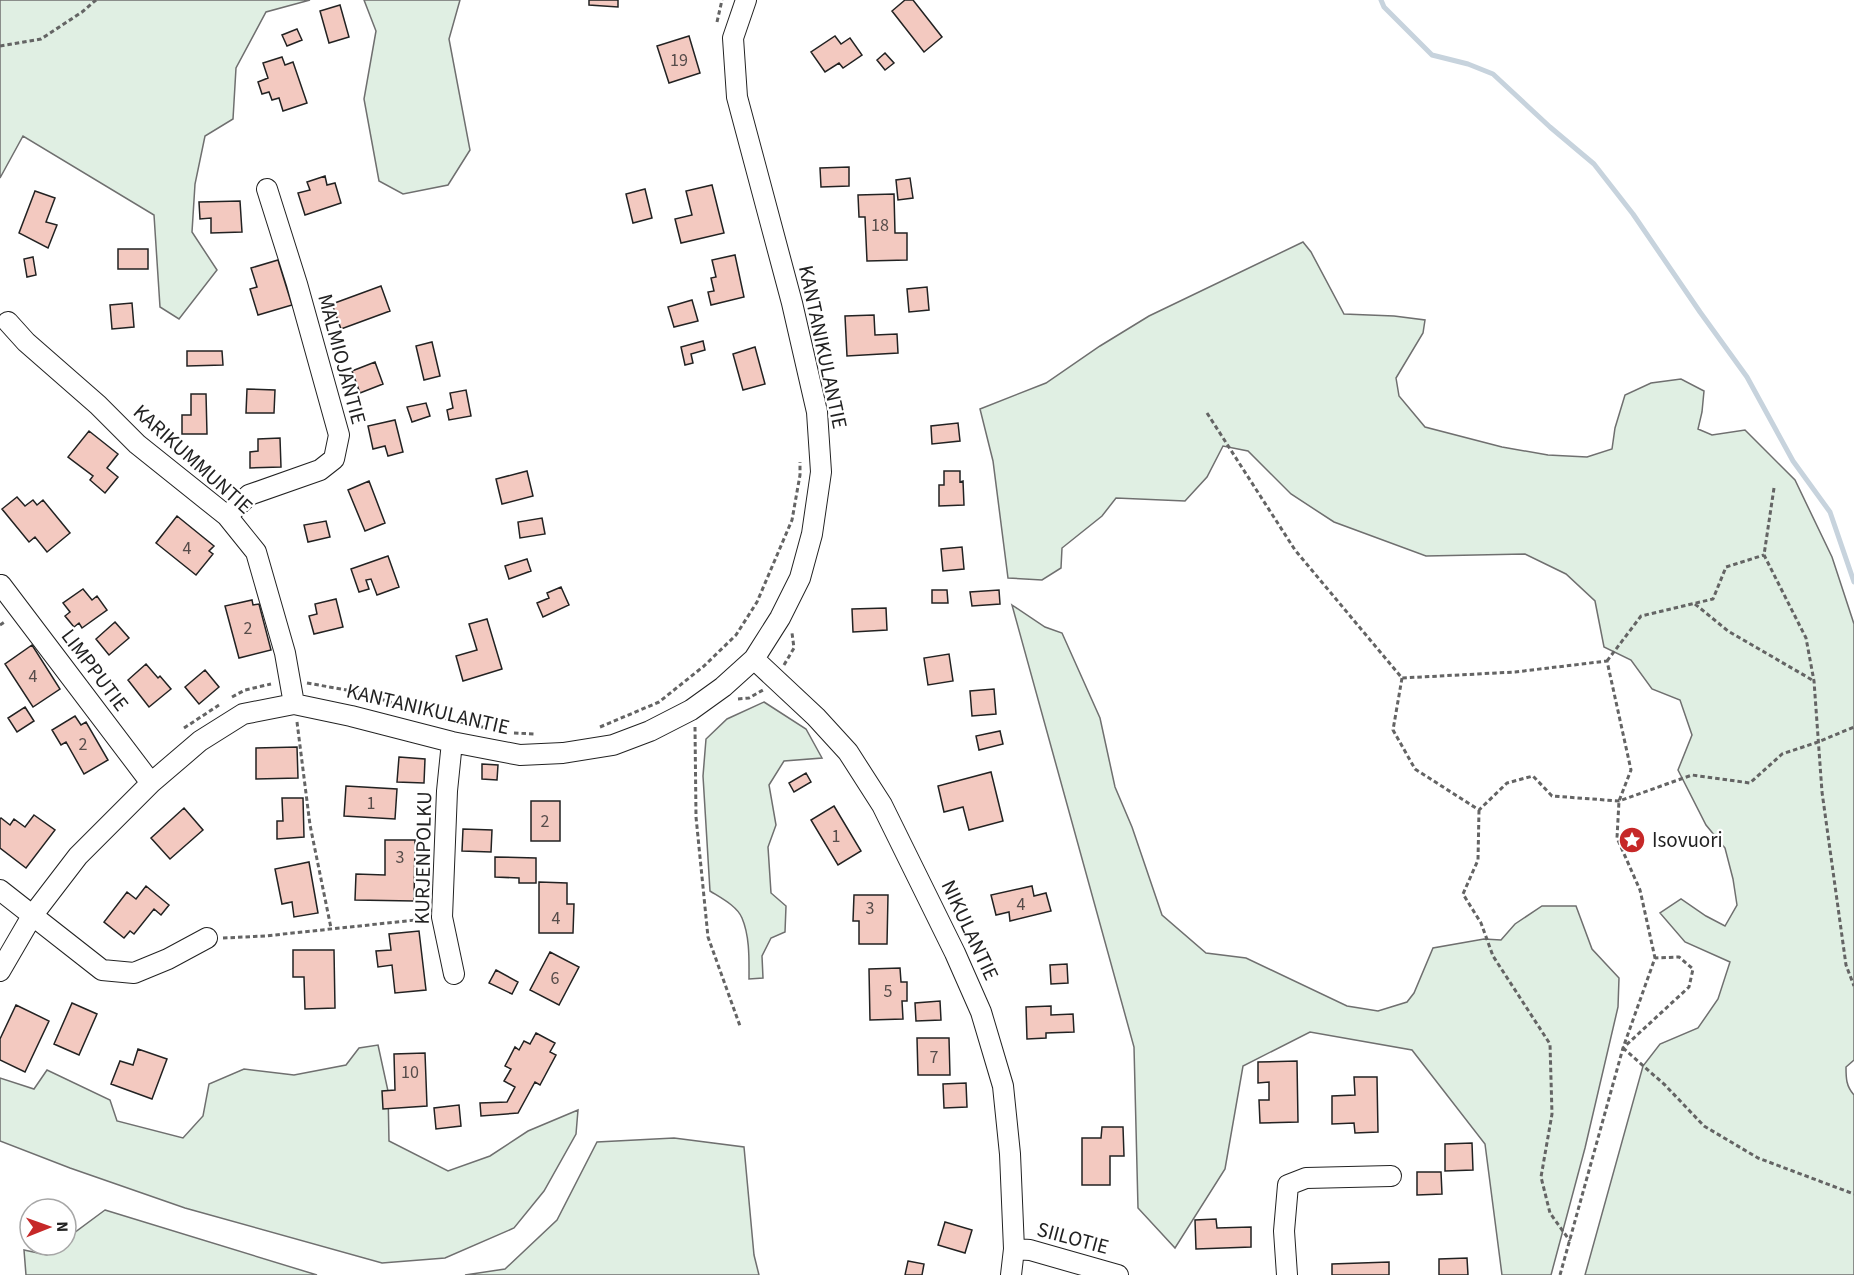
<svg xmlns="http://www.w3.org/2000/svg" width="1854" height="1275" font-family="'Source Sans 3',sans-serif">
<rect width="100%" height="100%" fill="#fff"/>
<!-- green -->
<path fill="#e0efe3" stroke="#6f6f6f" stroke-width="1.5" d="M0,0h310l-44,12 -30,56 -3,51 -28,17 -10,48 -3,48 25,38 -38,49 -19,-12 -6,-92 -131,-79 -23,42z
M364,0h96l-11,39 21,111 -22,35 -45,9 -24,-13 -15,-82 12,-68z
M1303,242l8,10 33,62 50,2 31,4 -2,13 -27,45 3,18 26,31 77,20 46,8 39,2 25,-8 3,-21 10,-33 26,-12 30,-4 23,12 -2,21 -4,17 14,6 33,-5 50,50 37,77 22,67v436l-8,7c0,11 0,19 8,28v180h-269l58,-209 17,-22 38,-16 20,-29 12,-37 -45,-20 -25,-29 21,-14 25,17 19,10 12,-21 -4,-26 -8,-31 -19,-23 -28,-55 14,-35 -12,-35 -28,-11 -21,-29 -27,-13 -9,-46 -29,-27 -41,-20 -99,2 -92,-34 -43,-28 -43,-43 -25,-5 -16,31 -22,24 -69,-3 -14,18 -40,32 -1,20 -19,12 -34,-2 -15,-117 -13,-52 66,-26 54,-37 49,-30z
M1012,605l33,22 17,6 38,85 15,69 17,40 30,88 44,38 40,5 101,48 31,5 29,-9 7,-9 19,-45 51,-9 17,1 14,-16 27,-18h34l16,43 27,29 -1,29 -33,141 -34,127h-49l-17,-131 -73,-94 -102,-18 -67,34 -18,103 -50,79 -37,-40 -4,-161z
M764,702l42,27 16,29 -38,3 -15,24 7,40 -8,22 3,46 15,13 -1,26 -14,6 -9,18 1,22 -14,1c0,-19 1,-42 -7,-61 -5,-12 -21,-20 -32,-27l-7,-115 3,-37 21,-20z
M378,1045l10,46 1,50 59,30 42,-15 38,-25 50,-21 -2,24 -32,57 -30,37 -69,30 -63,5 -197,-55 -115,-40 -70,-27v-63l34,11 13,-19 63,30 7,21 66,17 20,-22 6,-32 35,-15 50,6 52,-10 13,-17z
M674,1138l70,9 10,108 5,20h-294l40,-6 52,-49 40,-78z
M105,1210l212,65h-291l-2,-25 23,5 12,-10h7v-6z"/>
<g fill="none" stroke-linecap="round" stroke-linejoin="round">
<!-- stream -->
<path stroke="#c7d3dd" stroke-width="5" d="M1381,0l3,7 48,48 36,9 25,10 57,53 44,37 39,50 67,98 47,65 46,84 37,51 24,70"/>
</g>
<!-- building -->
<path fill="#f3c9c0" stroke="#222" stroke-width="1.5" d="M589,0h29v7l-29,-2z
M905,0h8l29,37 -18,15 -32,-41z
M340,5l9,32 -20,6 -9,-32z
M297,29l5,11 -15,6 -5,-11z
M689,36l11,37 -31,10 -12,-37z
M835,36l6,8 9,-6 12,17 -19,13 -4,-5 -14,9 -14,-20z
M885,53l9,10 -9,7 -8,-10z
M282,57l3,8 8,-3 14,41 -24,8 -4,-13 -7,2 -3,-8 -7,2 -4,-12 10,-4 -5,-15z
M849,167v19l-28,1 -1,-19z
M325,176l2,9 8,-2 6,20 -36,12 -7,-22 12,-3 -3,-8z
M910,178l3,20 -15,2 -2,-20z
M712,185l12,48 -43,10 -6,-24 17,-4 -6,-24z
M645,189l7,29 -19,5 -7,-29z
M35,191l20,7 -9,24 11,3 -9,23 -29,-15z
M894,194l1,39h12v27l-40,1 -2,-44h-6l-1,-22z
M240,201l2,31 -31,1v-15l-11,1 -1,-17z
M118,249h30v20h-30z
M735,255l9,42 -33,8 -3,-13 6,-1 -3,-13 5,-1 -4,-17z
M33,257l3,18 -9,2 -3,-18z
M278,260l14,45 -34,10 -8,-26 7,-2 -6,-19z
M381,286l9,25 -49,18 -9,-25z
M927,287l2,23 -20,2 -2,-23z
M692,300l6,21 -24,6 -6,-20z
M132,303l2,24 -22,2 -2,-24z
M874,315l1,20 22,-1 1,19 -51,3 -2,-40z
M703,341l2,9 -14,4 2,9 -8,2 -4,-18z
M432,342l8,34 -16,4 -8,-34z
M755,347l10,37 -22,6 -10,-36z
M187,351h35l1,14 -36,1z
M375,362l8,22 -23,9 -8,-22z
M247,389l28,1 -1,23h-28z
M466,390l5,26 -22,4 -2,-10 6,-2 -3,-15z
M191,394h15l1,40h-25v-19h9z
M426,403l4,13 -18,6 -5,-15z
M395,420l8,32 -15,4 -3,-10 -12,3 -5,-23z
M958,423l2,18 -28,3 -1,-18z
M89,431l29,23 -11,14 11,9 -13,16 -15,-13 3,-4 -25,-19z
M280,438l1,29 -31,1v-16l8,-1v-12z
M527,471l6,25 -31,8 -6,-25z
M944,471h16v11l3,-1 1,24 -25,1v-21h5z
M369,481l16,42 -20,8 -17,-41z
M17,497l8,9 8,-6 4,5 6,-5 27,33 -23,19 -12,-15 -6,5 -27,-33z
M177,516l37,30 -5,5 4,3 -17,21 -40,-32z
M542,518l3,16 -25,4 -2,-16z
M326,521l4,16 -22,5 -4,-17z
M962,547l2,22 -21,2 -2,-22z
M388,556l11,31 -22,8 -6,-16 -5,1 3,9 -10,3 -8,-23z
M527,559l4,12 -22,8 -4,-13z
M561,587l8,18 -26,12 -6,-14 12,-5 -2,-5z
M83,589l9,11 5,-4 10,14 -25,18 -3,-5 -5,4 -9,-11 5,-4 -7,-9z
M932,590h15l1,13h-16z
M999,590l1,14 -28,2 -2,-14z
M336,599l7,28 -29,7 -5,-18 8,-2 -2,-10z
M252,600l1,5 6,-1 12,46 -32,8 -14,-52z
M886,608l1,22 -34,2 -1,-23z
M487,619l15,50 -39,12 -7,-25 21,-6 -8,-26z
M115,622l14,16 -20,17 -13,-16z
M32,645l28,44 -27,18 -28,-43z
M949,654l4,27 -25,4 -4,-27z
M146,664l12,14 2,-2 11,13 -22,18 -21,-27z
M205,670l14,17 -20,17 -14,-17z
M994,689l2,25 -24,2 -2,-25z
M25,707l9,14 -17,11 -9,-14z
M75,716l6,9 5,-3 22,38 -24,14 -18,-32 -5,3 -9,-15z
M1000,731l3,13 -24,6 -3,-14z
M297,747l1,31 -42,1v-31z
M399,757l26,2 -1,24 -27,-1z
M482,764l16,1 -1,15 -15,-1z
M991,772l12,49 -34,9 -6,-23 -19,5 -6,-26z
M806,773l5,9 -17,10 -5,-9z
M346,786l51,3 -2,30 -51,-3z
M282,798h21l1,39 -27,2v-18h6z
M531,801h29v40h-29z
M834,806l27,45 -23,14 -27,-45z
M184,808l19,22 -33,29 -19,-21z
M34,815l21,15 -29,38 -26,-20v-29l1,-1 9,7 4,-6 11,8z
M463,829l29,1 -1,22 -29,-1z
M385,840h30l-1,61 -59,-1 1,-26 29,1z
M495,857l41,1v25h-17v-5l-24,-1z
M309,862l9,51 -24,4 -2,-15 -10,2 -7,-35z
M539,882l28,1v21h7l-1,29h-34z
M146,886l23,19 -8,10 -7,-6 -20,25 -4,-3 -6,7 -20,-16 23,-30 9,7z
M1032,886l2,10 12,-3 5,18 -41,10 -1,-9 -13,3 -5,-20z
M854,895h34l-1,49h-28v-23h-6z
M419,931l7,59 -31,3 -3,-28 -14,2 -2,-16 15,-1 -2,-16z
M293,950h41l1,58 -30,1 -1,-32h-11z
M550,952l29,15 -20,38 -29,-15z
M1067,964l1,19 -17,1 -1,-19z
M900,968l1,14h6v19h-5l1,18 -33,1 -1,-51z
M496,970l22,12 -6,12 -23,-11z
M940,1001l1,19 -25,1 -1,-18z
M72,1003l25,11 -18,41 -25,-11z
M16,1005l33,16 -24,51 -25,-12v-21z
M1051,1006v9l22,-1 1,18 -28,1v5l-19,1 -1,-32z
M536,1033l19,10 -5,9 6,3 -16,30 -5,-3 -17,31 -37,3 -1,-13 27,-1 8,-15 -11,-6 7,-12 -6,-3 10,-19 4,3 5,-9 6,3z
M917,1038h32l1,37h-32z
M138,1049l29,10 -15,40 -41,-15 9,-23 13,4z
M425,1053l2,53 -44,3 -1,-18 13,-1 -1,-36z
M1297,1061l1,61 -38,1 -1,-23h10v-18l-11,1v-21z
M1354,1077h23l1,55 -23,1 -1,-10 -22,1v-28l23,-1z
M966,1083l1,24 -23,1 -1,-24z
M459,1105l2,21 -25,3 -2,-21z
M1102,1127h21l1,29h-14v29h-28v-47h19z
M1472,1143l1,27 -28,1v-27z
M1417,1172h24l1,22 -25,1z
M1216,1219l1,9 34,-1v20l-55,2 -1,-29z
M945,1222l27,8 -7,23 -27,-8z
M1467,1258l1,17h-29v-16z
M908,1261l16,3 -2,11h-17z
M1389,1262v13h-57v-11z"/>
<g fill="none" stroke-linecap="round" stroke-linejoin="round">
<defs>
<path id="minor" d="M8,322l18,20 72,63 39,39 90,72 29,36 29,101 9,51
M227,516l22,-21 71,-25 14,-11 5,-24 -42,-151 -30,-95
M1,585l150,198
M754,659l62,58 32,35 34,53 73,148 26,59 22,74 7,68 4,95 -3,26
M452,742l-5,49 -5,126 12,57
M0,890l102,80 32,3 34,-14 39,-21
M0,971l32,-55 46,-60 73,-73 49,-42 43,-27 51,-10 57,12 101,26 68,13 43,-2 50,-8 37,-14 41,-21 32,-23 31,-28 26,-41 20,-40 12,-44 9,-62 -4,-60 -25,-109 -55,-206 -4,-59 13,-38
M1014,1249l16,1 88,25
M1287,1275l-3,-44 4,-46 18,-7 85,-2"/>
</defs>
<!-- minor casing -->
<use href="#minor" stroke="#222" stroke-width="22"/>
<!-- path -->
<path stroke="#646464" stroke-width="3" stroke-dasharray="4.5 3" stroke-linecap="butt" d="M717,22l5,-22
M0,46l41,-7 41,-27 14,-12
M1207,413l88,137 107,128 113,-6 92,-11 24,109 -12,31 -2,37 23,52 15,68
M1774,488l-10,67 42,83 8,43 8,111 24,173 8,21
M1695,604l33,27 86,50
M0,625l6,-4
M1607,661l34,-45 72,-17 13,-32 38,-12
M784,665l10,-17 -2,-15
M1402,678l-9,52 22,39 64,41 28,-27 26,-7 19,20 67,5 73,-26 58,8 32,-29 36,-12 36,-15
M307,683l51,9 80,25 49,11
M232,697l13,-7 26,-6
M738,699l11,-1 14,-8
M297,722l13,103 21,103
M600,727l59,-25 45,-36 32,-31 21,-33 35,-82 8,-45v-13
M695,727l1,90 12,120 32,89
M184,728l35,-23
M514,733l20,1
M1479,810l-1,50 -15,34 18,29 12,33 57,88 2,70 -11,63 9,36 20,28
M223,938l42,-2 160,-17
M1623,1048l42,37 39,41 54,32 96,36
M1560,1275l63,-227 32,-90 24,-1 14,12 -4,18 -66,61"/>
<!-- minor -->
<use href="#minor" stroke="#fff" stroke-width="20"/>
</g>
<!-- icons -->
<defs>
<symbol id="sight-disc" viewBox="-11 -11 22 22"><circle r="9.5" fill="#c62828" stroke="#fff"/><path d="M0-6L1.8-2.2L6-1.7L2.9 1.2L3.7 5.4L0 3.3L-3.7 5.4L-2.9 1.2L-6-1.7L-1.8-2.2Z" fill="#fff"/></symbol>
</defs>
<g fill-rule="evenodd">
<use href="#sight-disc" x="1617" y="825" width="30" height="30"/>
</g>
<g text-anchor="middle" dominant-baseline="central" stroke-width="4.5" stroke-linejoin="round" paint-order="stroke">
<!-- number labels -->
<g font-size="18" fill="#564c4a">
<text x="679" y="60">19</text>
<text x="880" y="225">18</text>
<text x="187" y="548">4</text>
<text x="248" y="628">2</text>
<text x="33" y="676">4</text>
<text x="83" y="744">2</text>
<text x="371" y="803">1</text>
<text x="545" y="821">2</text>
<text x="836" y="836">1</text>
<text x="400" y="857">3</text>
<text x="1021" y="904">4</text>
<text x="870" y="908">3</text>
<text x="556" y="918">4</text>
<text x="555" y="978">6</text>
<text x="888" y="991">5</text>
<text x="934" y="1057">7</text>
<text x="410" y="1072">10</text>
</g>
<!-- street labels -->
<g font-size="21" fill="#222" stroke="#fff">
<text transform="translate(823 347) rotate(78)">KANTANIKULANTIE</text>
<text transform="translate(342 359) rotate(75)">MALMIOJANTIE</text>
<text transform="translate(193 459) rotate(42)">KARIKUMMUNTIE</text>
<text transform="translate(95 670) rotate(53)">LIMPPUTIE</text>
<text transform="translate(428 709) rotate(13)">KANTANIKULANTIE</text>
<text transform="translate(423 858) rotate(-89)">KURJENPOLKU</text>
<text transform="translate(970 930) rotate(65)">NIKULANTIE</text>
<text transform="translate(1073 1238) rotate(15)">SIILOTIE</text>
</g>
<!-- poi labels -->
<g font-size="21" fill="#222" stroke="#fff" text-anchor="start">
<text x="1652" y="840">Isovuori</text>
</g>
</g>
<!-- north arrow -->
<g transform="translate(48 1227) rotate(89)"><circle r="28" fill="#ffffff" stroke="#a7a7a7" stroke-width="1.5"/>
<path d="M0-4.5L10 22L0 15L-10 22Z" fill="#c62828"/>
<text y="-9" font-size="16" font-weight="bold" text-anchor="middle" fill="#222222">N</text>
</g>
</svg>
